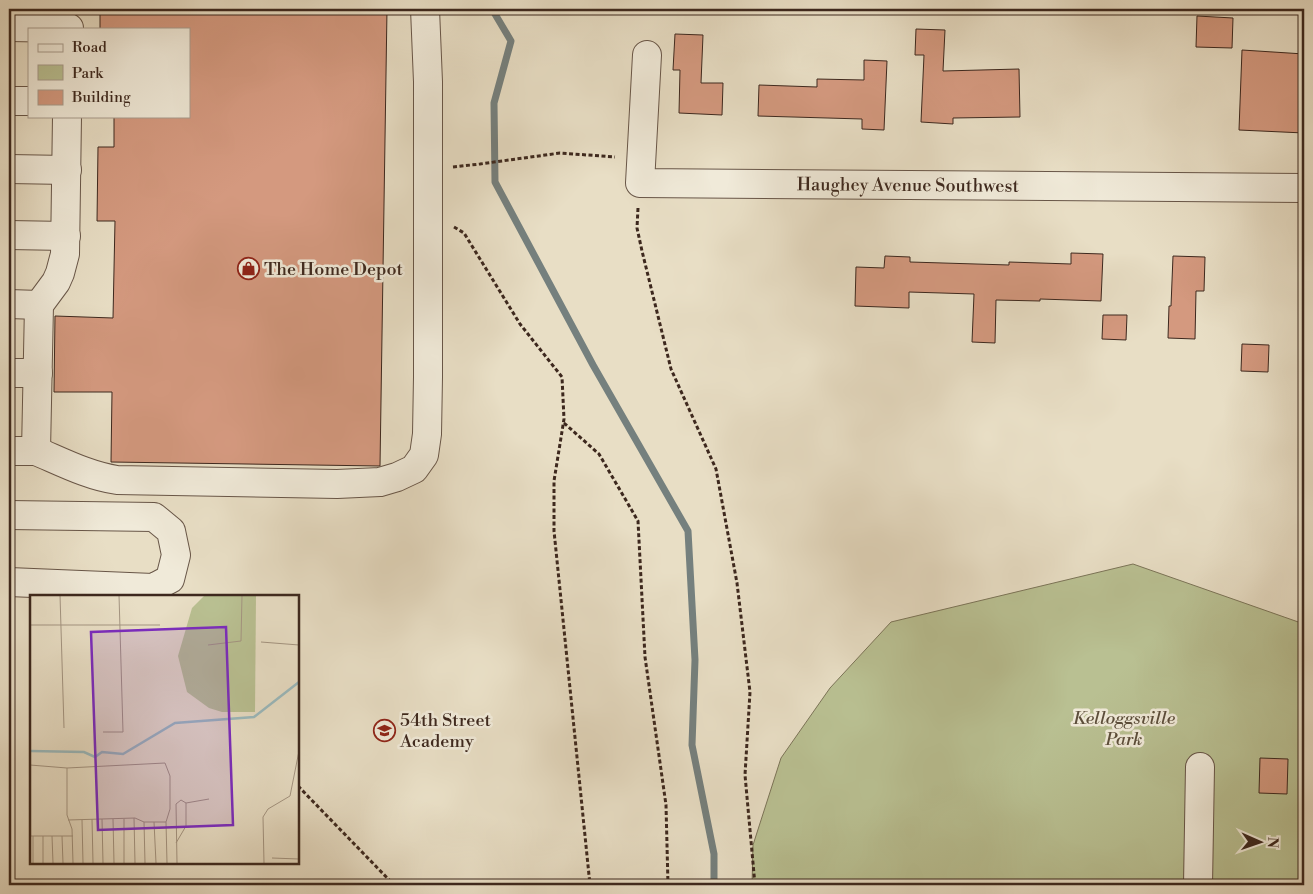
<svg xmlns="http://www.w3.org/2000/svg" width="1313" height="894" font-family="'Libre Bodoni',serif">
<rect width="100%" height="100%" fill="#e8dec5"/>
<filter id="stains"><feTurbulence type="fractalNoise" baseFrequency=".004" numOctaves="4"/><feColorMatrix values="0 0 0 0 .2 0 0 0 0 .09 0 0 0 0 .02 0 0 0 .5 -.17"/></filter>
<radialGradient id="worn" r=".72"><stop offset=".6" stop-color="#630" stop-opacity="0"/><stop offset="1" stop-color="#630" stop-opacity=".3"/></radialGradient>
<!-- green -->
<path fill="#b9c092" stroke="#7b7458" d="M1133,564l171,60v261h-552l1,-40 28,-87 49,-70 61,-66z"/>
<g fill="none" stroke-linecap="round" stroke-linejoin="round">
<!-- stream -->
<path stroke="#75807e" stroke-width="7" d="M492,9l19,32 -17,62 1,79 98,183 95,166 7,129 -3,85 22,109v31"/>
</g>
<!-- building -->
<path fill="#d4997f" stroke="#3d281e" d="M100,9h287l-7,457 -269,-4 1,-70h-58l1,-76 58,2 2,-97h-18l1,-74h16v-31h75v-87h-89z
M1197,16l36,2 -1,30 -36,-1z
M916,29l29,1 -2,41 76,-2 1,48 -67,1v6l-32,-2 3,-67h-9z
M675,34l28,1 -2,48h22l-1,32 -43,-2 1,-43h-7z
M1242,50l62,4v79l-65,-3z
M864,60l23,1 -3,69 -22,-1v-10l-104,-3 1,-31 58,2v-8l47,1z
M1071,253l32,1 -2,47 -61,-2v2l-44,-1 -1,43 -23,-1 2,-48 -65,-2v16l-54,-2 1,-39 28,1 1,-12 25,1v5l99,3v-3l62,2z
M1173,256l32,1 -1,34h-8l-1,48 -27,-1 1,-32h2z
M1103,315h24l-1,25 -24,-1z
M1242,344l27,1 -1,27 -27,-1z
M1260,758l28,1 -1,35 -28,-1z"/>
<g fill="none" stroke-linecap="round" stroke-linejoin="round">
<defs>
<g id="minor">
<path d="M9,27l60,1"/>
<path id="s1" d="M647,55l-7,128 664,5"/>
<path d="M9,101h20"/>
<path d="M9,169l58,1"/>
<path d="M9,235l57,1"/>
<path d="M9,304l30,1"/>
<path d="M9,373h29"/>
<path d="M9,451h27l3,-146 17,-23 4,-9 5,-19 2,-138"/>
<path d="M36,451c26,11 53,25 81,29l220,4 43,-2 17,-5 17,-8 10,-14 3,-21 1,-57v-295l-3,-73"/>
<path d="M9,515l145,2 17,14 5,24 -6,24 -17,9 -144,-6"/>
<path d="M1198,885l2,-118"/>
</g>
</defs>
<!-- minor casing -->
<use href="#minor" stroke="#685648" stroke-width="30"/>
<!-- path -->
<path stroke="#3d281e" stroke-width="3" stroke-dasharray="4 2.5" stroke-linecap="butt" d="M453,167l27,-3 80,-11 55,4
M638,208l-1,20 5,23 29,118 45,100 21,114 13,109 -5,83 10,110
M454,227l10,6 56,91 42,53 2,42 -10,62v50l36,354
M564,423l35,31 39,67 7,136 21,148 2,80
M298,786l96,99"/>
<!-- minor -->
<use href="#minor" stroke="#f0ead9" stroke-width="28"/>
</g>
<!-- icons -->
<defs>
<symbol id="shop-ring" viewBox="-11 -11 22 22"><circle r="9.5" fill="#f0ead9" stroke="#8f2418" stroke-width="1.5"/><path d="M-5-2.5h2.3a2.7 3.5 0 0 1 5.4 0H5L5.5 6h-11ZM-1.5-2.5h3a1.5 2.3 0 0 0-3 0Z" fill="#8f2418"/></symbol>
<symbol id="school-ring" viewBox="-11 -11 22 22"><circle r="9.5" fill="#f0ead9" stroke="#8f2418" stroke-width="1.5"/><path d="M0-5L7-2L0 1L-7-2ZM-4 1L0 2.5L4 1V4Q0 6-4 4Z" fill="#8f2418"/></symbol>
</defs>
<g fill-rule="evenodd">
<use href="#shop-ring" x="236" y="256" width="25" height="25"/>
<use href="#school-ring" x="372" y="718" width="25" height="25"/>
</g>
<g text-anchor="middle" dominant-baseline="central" stroke-width="5" stroke-linejoin="round" paint-order="stroke">
<!-- street labels -->
<g font-size="18" fill="#3d281e" stroke="#f0ead9">
<text stroke="none"><textPath href="#s1" startOffset="396">Haughey Avenue Southwest</textPath></text>
</g>
<!-- poi labels -->
<g font-size="18" fill="#3d281e" stroke="#f0ead9" text-anchor="start">
<text x="264" y="269">The Home Depot</text>
<text x="400" y="720">54th Street<tspan x="400" dy="21">Academy</tspan></text>
</g>
<!-- park labels -->
<g font-size="18" font-style="italic" fill="#5c4e3b" stroke="#f0ead9">
<text x="1124" y="718">Kelloggsville<tspan x="1124" dy="21">Park</tspan></text>
</g>
</g>
<!-- overview -->
<g transform="translate(30 595)">
<rect width="269" height="269" fill="#e8dec5"/>
<path d="M175,0h51l-1,117h-33l-13,-4 -22,-16 -9,-36 14,-48z" fill="#b9c092"/>
<path fill="none" stroke="#9bbabe" stroke-width="2.5" d="M0,156l54,1 11,5 7,-5 21,2 52,-31 79,-6 45,-35"/>
<path fill="none" stroke="#a49582" stroke-width="1" d="M30,0l4,133M0,30h130M231,47l38,3M178,50l33,-4 1,-46M73,137h20l-4,-137M0,170l37,3v47l5,14 1,34M37,173l98,-5 5,13v33l-4,13M156,208l23,-4M104,223l1,45M62,224l1,44M72,224l1,44M83,224l1,44M94,224v44M38,225l67,-2 9,4h22l1,41M52,225l1,43M114,227l1,41M124,227l2,41M0,241h43M3,241v27M13,241v27M22,241l1,27M32,241l1,27M146,248l10,-17v-23l-5,-3 -5,4 1,59M242,263l27,1M234,268l-1,-46 5,-8 22,-13 9,-45"/>
<path fill="#7b2cbf" fill-opacity="0.15" stroke="#7b2cbf" stroke-width="2.5" d="M196,32l7,198 -135,5 -7,-198z"/>
<rect width="269" height="269" fill="none" stroke="#3d281e" stroke-width="2.5"/>
</g>
<!-- margin -->
<rect width="1313" height="894" fill="none" stroke="#e8dec5" stroke-width="30"/>
<rect x="10" y="10" width="1293" height="874" fill="none" stroke="#3d281e" stroke-width="2.5"/>
<rect x="15" y="15" width="1283" height="864" fill="none" stroke="#3d281e"/>
<!-- legend -->
<rect x="28" y="28" width="162" height="90" fill="#f0ead9" stroke="#a89c8e"/>
<rect x="38" y="44" width="25" height="8" fill="#f0ead9" stroke="#a89c8e"/>
<text x="72" y="52" font-size="15" fill="#3d281e">Road</text>
<rect x="38" y="65" width="25" height="15" fill="#b9c092" stroke="#a89c8e"/>
<text x="72" y="78" font-size="15" fill="#3d281e">Park</text>
<rect x="38" y="90" width="25" height="15" fill="#d4997f" stroke="#a89c8e"/>
<text x="72" y="102" font-size="15" fill="#3d281e">Building</text>
<!-- north arrow -->
<g transform="translate(1260 842) rotate(92)" stroke="#f0ead9" stroke-width="4" paint-order="stroke">
<path d="M0-4L9 19L0 12L-9 19Z" fill="#3d281e"/>
<text y="-8" font-size="14" font-weight="bold" text-anchor="middle" fill="#3d281e">N</text>
</g>
<rect width="100%" height="100%" filter="url(#stains)"/>
<rect width="100%" height="100%" fill="url(#worn)"/>
</svg>
